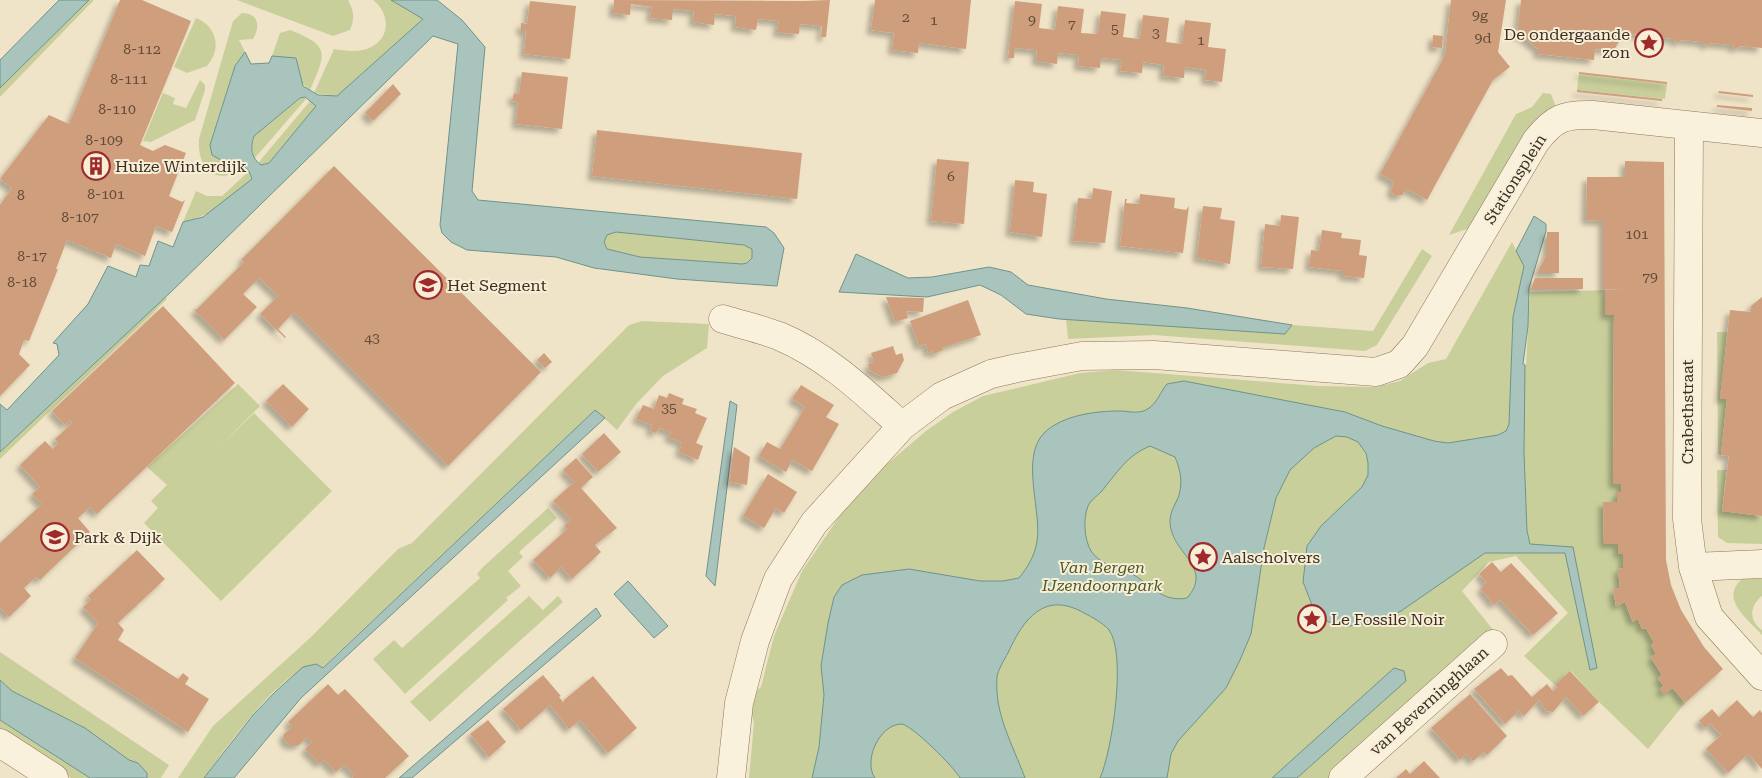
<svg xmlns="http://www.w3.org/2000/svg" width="1762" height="778" font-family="'Roboto Serif',serif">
<defs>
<filter id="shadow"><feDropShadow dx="-4.5" dy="4.5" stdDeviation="2.5" flood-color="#0004"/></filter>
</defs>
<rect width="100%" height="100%" fill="#f0e4c8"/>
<!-- green -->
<path fill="#c9cf9b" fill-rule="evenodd" d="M89,0h5l-94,97v-9z
M237,0h111c6,11 7,18 2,30l-17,6z
M373,0h18l33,18 -87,78 -23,-3 20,-44c13,2 28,4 39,-3 19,-11 15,-35 0,-46z
M242,13c16,0 19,13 11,26l-14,1 6,12 -10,14 -22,68 32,33c-28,20 -48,4 -46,-28l34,-118z
M196,18c21,8 26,31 11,48l-20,7 -13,-6z
M290,30c41,16 36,23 20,60l-38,-34 8,-23z
M1579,74l88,10 -2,15 -88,-9z
M200,80l5,5v5l-10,30 -44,22 -8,-1 20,-48 12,5 -2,6 13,4z
M1543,93l8,1 5,13 -83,120 -24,8 67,-121 16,-7z
M303,96l3,3 -52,60 -2,-11 2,-12z
M311,100l5,6 -47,57 -8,2 -3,-2z
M249,171l3,8c-24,20 -38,36 -69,43l13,-31 11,5h15z
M616,232l128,13 8,4v9l-6,5 -4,1 -102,-7 -33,-8 -3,-7 3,-7z
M1512,242l12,24 -11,51 -1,47 14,1 4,-73 80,-2 4,16 -1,178h8v8h-4v10h-14l1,41 14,1v9h5v15l-5,1 2,19 -7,2 3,16 9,-4 7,19 6,-2 4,10 4,-1 8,15 -3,2 5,9 -5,4 11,17 -4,4 6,7 -4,3 13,-1 12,15 -37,46 -49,-47 -28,-31 -16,14 -31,-29 44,-43 -52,-57 -27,6 -27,29 32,40 -163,147h-582l5,-56 -3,-9 3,-20 7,-6 13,-51 28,-65 39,-57 39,-44 46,-39 27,-19 30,-16 97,-23 36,-3 202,16 57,1 25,-6 28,-18 18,-4zM1565,553l32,115 -7,2z
M1422,249l10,7 -55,89 -12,6 -211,-16 -86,4 -2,-20 219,15 7,-9 81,6z
M165,297l2,2 -167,160v-7z
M642,321l67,3 -2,24 -44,28 -26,27 -20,27 -22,-20 -273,258 -6,-4c-39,9 -88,82 -112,114h-26l35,-52 98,-89 87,-88 14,-6 217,-218z
M1717,332h10l-6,66 6,1 -6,56 -3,-1z
M238,384l22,22 -46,46 40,-39 78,78 -111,110 -77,-78 14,-15 -7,-7 16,-16 -20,-18z
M1717,470h9l-4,41 40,5v28l-35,-1 -9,-6z
M548,508l9,10 -38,34 4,5 -15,14 13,15 -15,12 2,2 -103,94 -32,-35 21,-19 8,8 78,-70 -3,-4 5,-6z
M1742,579h20v17c-13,11 -13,24 0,34v5c-14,-16 -43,-36 -20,-56z
M529,596l14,14 15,-14 5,6 -133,120 -20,-20z
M0,652l169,113 -8,13h-14v-5l-9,-10 -9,-3 -44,-32 -73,-37 -12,-11z
M0,720l90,58h-19l-71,-47z"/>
<!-- water -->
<path fill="#a9c4bc" stroke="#6f938a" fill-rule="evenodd" d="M59,0h30l-89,88v-28z
M391,0h46l25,20 23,27 -13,144 6,9 288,27 8,6 10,15 -7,38 -100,-7 -83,-11 -38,-11 -89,-7 -16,-8 -9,-9 -2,-8 18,-181 -25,-8 -261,255 -172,161v-48l7,6 52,-55 -2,-11 -4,-1 35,-39 20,-38 28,11 4,-12 9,1 9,-25 15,6 10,-25 20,-5 49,-38 -3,-8 -8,-8h-15l-14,-8 -2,-10 25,-79 10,-14 6,12 18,-1 3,-7 24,2 7,28 15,9 19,1 86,-77zM305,97l11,9 -47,57 -8,2c-10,-7 -11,-17 -7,-29l46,-38zM616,232l128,13 8,4v9l-5,5 -5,1 -102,-7 -33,-8 -3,-7 3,-7z
M1534,216l12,8v7l-17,57 -1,38 -5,38 2,1 -1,87 3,79 3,13 43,3 24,121 -7,2 -25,-117h-80l-84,58 -20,10 -31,5 -19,-3 -15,-8 -13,-33 4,-36 14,-20 41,-39 6,-12v-12l-2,-10 -8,-11 -11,-5 -11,-1 -22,12 -24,22 -14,28 -12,50 -13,86 -11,26 -14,28 -48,53 -7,13 -4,24h-67c12,-27 27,-124 9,-148 -6,-7 -17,-13 -25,-17 -40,-23 -61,7 -76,40 -4,7 -10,17 -11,24 -3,37 16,68 28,101h-65c-5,-10 -50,-55 -59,-54 -22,1 -38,37 -26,54h-63l7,-31 5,-52 -3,-29 7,-43 6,-26 8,-12 20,-10 47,-6 71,12h23l16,-3c9,-11 16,-23 18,-37 5,-30 -17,-83 7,-108 19,-18 51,-22 76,-22 9,0 20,4 29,-3 8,-5 12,-17 18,-24l17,-3 161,31 37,14 52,15 14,2 50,-8 8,-4 3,-7 4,-107 11,-51 -8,-15zM1150,446l25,11c5,12 8,24 4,38 -3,9 -8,14 -9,25 -1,33 45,46 17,78 -21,4 -32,-8 -47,-19 -16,-12 -36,-10 -49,-28 -7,-12 -8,-33 -3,-45 2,-5 9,-10 13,-14 15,-18 26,-37 49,-46z
M856,254l52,24 24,-1 57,-10 22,5 17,13 78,14 81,9 105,17 -7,9 -226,-15 -33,-5 -25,-19 -21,-10 -53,12 -88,-5z
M730,401l7,4 -22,181 -9,-10z
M595,410l10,8 -304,280 -67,80h-30l49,-63 23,-24 27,-24 13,-3 7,4z
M628,581l40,45 -14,12 -40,-44z
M596,608l5,8 -189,162h-13z
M1394,668l10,3 2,10 -109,97h-25z
M0,680l12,11 73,37 44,32 9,3 9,10v5h-57l-90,-58z"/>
<!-- building -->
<path fill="#cf9f7d" filter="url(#shadow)" d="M120,0h22l49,21 -51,124 13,6 12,-6 21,8 -17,43 13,6 3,-2 -13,32 -16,-6 -11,30 -29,-12 -5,14 -44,-18 -11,29h2l-29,72 -5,-1 -5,14 11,11 -30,31v-191l12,-17 -12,-9 49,-64 20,9z
M614,0l189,1 27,-1 -4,37h-5l1,-11 -22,-2 -1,10 -16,-1 -6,-1 2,-11 -21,-2 -2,11 -21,-3 1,-11 -21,-2 -1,11 -21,-3 1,-11 -21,-2 -1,11 -22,-2 2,-11 -21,-3 -1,11 -17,-2z
M875,0h96l-5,49 -47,-6 -1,10 -26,-3 2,-17 -23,-3z
M1451,0h55l-8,52 12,15 -17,13 -66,120 -20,-11 -5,6 -7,1 -4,-5 3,-9 -14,-8 65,-119z
M1521,0h241v48l-22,-2 -5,3 -3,-4 -21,-2 -5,3 -3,-4 -21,-2 -5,3 -3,-4 -50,-6 -10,17 -19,-1 -1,11 -56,-6v-5l-16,-13 -5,-1z
M530,1l46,5 -6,53 -46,-5 2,-23h-5v-8l6,1z
M1015,1l27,3 -3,24 16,2 3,-24 26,3 -3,24 17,1 3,-23 25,3 -3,23 17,2 3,-24 26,3 -3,24 16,2 3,-24 26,3 -3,24 18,2 -4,33 -17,-2 1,-10 -21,-3 -1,11 -21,-2 1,-11 -21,-3 -1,11 -22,-2 2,-11 -21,-2 -1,10 -22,-2 1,-11 -21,-2 -1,11 -21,-3 1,-11 -22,-2 -1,10h-6z
M1433,35l10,1 -1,12 -10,-1z
M522,72l46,5 -6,52 -46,-5 2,-22 -6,-1 2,-8 5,1z
M1579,72l88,10v2l-88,-10z
M393,84l8,10 -28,27 -8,-8z
M1577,90l85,9v2l-85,-9z
M1719,91l34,4v2l-35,-4z
M1717,105l35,3v3l-35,-4z
M597,130l205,23 -5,46 -205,-23z
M937,159l32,3 -5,62 -33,-3z
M1625,161l39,1 2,398 5,25 10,25 23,37 19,22 -38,34 -12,-15 -9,6 -4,-5 4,-3 -6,-8 4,-3 -11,-18 5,-3 -5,-9 3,-2 -8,-15 -4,1 -4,-10 -5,3 -8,-20 -9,4 -3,-17 7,-1 -2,-19 5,-1v-15l-5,1v-10h-14l-1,-42h14v-10h4v-8h-8l1,-169h-9v-25l19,-1h-21v-68l-17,-1 1,-43h38z
M334,166l207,206 -93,94 -154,-154 -16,17 8,8 -1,1 -25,-24 18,-18 -19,-18 -16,16 14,13 -33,33 -31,-31 3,1 48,-48 -3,-2z
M1015,180l19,2 -1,10 14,2 -5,43 -32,-5z
M1093,188l19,3 -7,52 -32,-2 5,-43 14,1z
M1140,194l35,4 -1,10 12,2 3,-4 -6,47 -63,-7 5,-47h2l-1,4 13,1z
M1203,206l19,2 -2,11 15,2 -5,43 -33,-6z
M1281,215l18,2 -6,52 -32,-2 4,-43 15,2z
M1322,230l20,3 -1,5 20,2 -2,15 8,1 -3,22 -21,-2v-5l-34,-4 2,-17 8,1z
M1547,232h12v41h-22l10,-19z
M1535,278h48v11h-52z
M886,297l38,1 -1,14 -17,-1 2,7 -13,4z
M1762,297v219l-40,-5 7,-55 -8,-1 6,-56h-7l10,-89 21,2v-6z
M968,300l13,35 -39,13 1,2 -10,4 -1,-3 -4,2 -2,-9 -7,2 -9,-25z
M163,306l72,77 -138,131 -7,-7 -12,11 12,14 -50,48 -4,-3 -12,11 7,8 -22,21 -9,-9v-65l42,-39 -10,-10 8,-7 -20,-22 25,-24 8,8 5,-6 -3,-4 17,-16 -2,-3 -5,5 -13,-14z
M893,346l3,9 6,-2 2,7 -7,13 -14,4 -13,-6 -2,-7 6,-2 -3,-9z
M544,353l8,9 -7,6 -8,-8z
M283,384l26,25 -17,18 -26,-26z
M801,385l33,20 -8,12 13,7 -27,47 -20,-11 -6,12 -27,-16 8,-14 13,7 13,-21 12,-21 -13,-8z
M669,393l15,6 -2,5 15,5 -2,4 12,5 -11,25 7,3 -5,14 -19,-8 3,-9 -14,-6 3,-5 -12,-4 -3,5 -6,-2 2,-6 -16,-6 7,-14 11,4 5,-14 8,3z
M604,433l17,19 -23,20 -16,-18z
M734,447l16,10 -3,28 -18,-3z
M576,458l17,19 -12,11 36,40 -22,17 6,7 -29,27 -11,-12 -11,11 -17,-18 34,-31 -3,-3 7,-6 -18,-19 21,-19 -11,-12z
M768,474l29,18 -13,21 -8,-5 -12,20 -21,-12z
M137,550l28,29 -47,44 6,7 -6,10 60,39 5,-6 6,5 -4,6 24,15 -21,33 -113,-74 23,-35 -15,-16 8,-7 -3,-4z
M1492,562l9,10 10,-9 47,50 -25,22 -33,-35 -6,5 -13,-16 5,-7 -7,-8z
M1501,668l7,8 4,-1 20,22 15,-13 6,7 4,-4 -2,-2 15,-14 29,31 -16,14 -17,-19 -13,15 -7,-1 -7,-11 -15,16 -5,-5 -14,13 -31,-35z
M543,675l18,21 -2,1 5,6v-3l29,-24 44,52 -29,25 -28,-33 -11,9 -19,-24 -29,25 -18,-21z
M328,684l10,11 7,-6 64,67 -24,22h-33l3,-3 -11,-10 -8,7 -12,-12 -4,4 -15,-15 7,-7 -5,-5 -8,8h-9l-6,-5v-6l8,-7 -4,-5z
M1470,694l37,42 -20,19 -3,-3 -11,9 -7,-7 -6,6 -29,-32z
M1737,700l16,17 7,-7 2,3v56l-14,-15 -20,19 -22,-24 15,-14 -11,-12 -4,5 -7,-7 13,-12 7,8z
M488,720l18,22 -17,15 -19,-23z
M1424,761l16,17h-44l10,-9 4,5z"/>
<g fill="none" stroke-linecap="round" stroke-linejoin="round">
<defs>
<path id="street" d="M1689,126l-2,393 6,48 16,50 53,59
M723,319c19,6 38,10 56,17 48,20 85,56 123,90
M1693,567l69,-3
M0,743l54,35
M731,778l8,-75 16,-62 23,-62 36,-56 88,-97 40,-30 49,-22 26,-6 65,-12 72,-1 222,17 23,-8 16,-18 121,-205c18,-23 28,-27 57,-26l169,18
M1343,778l150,-134"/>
</defs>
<!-- street casing -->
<use href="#street" stroke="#8d765c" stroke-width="29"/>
<!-- street -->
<use href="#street" stroke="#faf1dc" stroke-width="28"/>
</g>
<!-- icons -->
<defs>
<symbol id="sight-ring" viewBox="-11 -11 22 22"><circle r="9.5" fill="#f7eed8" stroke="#9e2a2b" stroke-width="1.5"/><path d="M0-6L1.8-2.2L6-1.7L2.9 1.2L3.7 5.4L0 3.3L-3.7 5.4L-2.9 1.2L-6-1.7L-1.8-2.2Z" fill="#9e2a2b"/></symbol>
<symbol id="building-ring" viewBox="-11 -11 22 22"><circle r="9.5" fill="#f7eed8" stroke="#9e2a2b" stroke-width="1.5"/><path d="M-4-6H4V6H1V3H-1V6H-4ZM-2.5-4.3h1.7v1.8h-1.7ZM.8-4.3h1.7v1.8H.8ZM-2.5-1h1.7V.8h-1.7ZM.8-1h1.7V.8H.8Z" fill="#9e2a2b"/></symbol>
<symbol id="school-ring" viewBox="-11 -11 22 22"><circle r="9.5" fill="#f7eed8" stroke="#9e2a2b" stroke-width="1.5"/><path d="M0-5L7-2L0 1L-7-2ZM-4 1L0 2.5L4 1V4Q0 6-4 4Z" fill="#9e2a2b"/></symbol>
</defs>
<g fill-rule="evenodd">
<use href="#sight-ring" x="1633" y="27" width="32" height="32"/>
<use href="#building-ring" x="80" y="150" width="32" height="32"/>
<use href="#school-ring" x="412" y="269" width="32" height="32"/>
<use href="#school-ring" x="39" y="521" width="32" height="32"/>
<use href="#sight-ring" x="1187" y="541" width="32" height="32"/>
<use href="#sight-ring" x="1296" y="603" width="32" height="32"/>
</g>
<g text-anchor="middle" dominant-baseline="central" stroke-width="4" stroke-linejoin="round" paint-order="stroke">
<!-- number labels -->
<g font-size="14" fill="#624a37">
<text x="1480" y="15">9g</text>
<text x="906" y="17">2</text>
<text x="934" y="20">1</text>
<text x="1032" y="20">9</text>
<text x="1072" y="24">7</text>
<text x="1115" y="29">5</text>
<text x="1156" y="33">3</text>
<text x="1483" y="38">9d</text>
<text x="1201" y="40">1</text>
<text x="142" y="49">8-112</text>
<text x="129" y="79">8-111</text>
<text x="117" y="109">8-110</text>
<text x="104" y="140">8-109</text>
<text x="951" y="176">6</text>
<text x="106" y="194">8-101</text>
<text x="21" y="195">8</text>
<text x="80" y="217">8-107</text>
<text x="1637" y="234">101</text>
<text x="32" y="256">8-17</text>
<text x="1650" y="277">79</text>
<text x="22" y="282">8-18</text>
<text x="372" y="338">43</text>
<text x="669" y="408">35</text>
</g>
<!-- poi labels -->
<g font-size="16" fill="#3d2e20" stroke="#f7eed8" text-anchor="start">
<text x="1630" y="34" text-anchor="end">De ondergaande<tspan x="1630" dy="18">zon</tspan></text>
<text x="115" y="166">Huize Winterdijk</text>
<text x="447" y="285">Het Segment</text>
<text x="74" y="537">Park &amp; Dijk</text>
<text x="1222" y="557">Aalscholvers</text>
<text x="1331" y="619">Le Fossile Noir</text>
</g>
<!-- street labels -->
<g font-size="16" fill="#3d2e20" stroke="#f7eed8">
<text transform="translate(1515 179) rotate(-58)">Stationsplein</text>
<text transform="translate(1687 412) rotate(-90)">Crabethstraat</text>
<text transform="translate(1429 701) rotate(-42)">van Beverninghlaan</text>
</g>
<!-- park labels -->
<g font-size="16" font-style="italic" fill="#4d5a26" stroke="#f7eed8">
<text x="1102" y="567">Van Bergen<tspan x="1102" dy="18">IJzendoornpark</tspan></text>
</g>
</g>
</svg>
